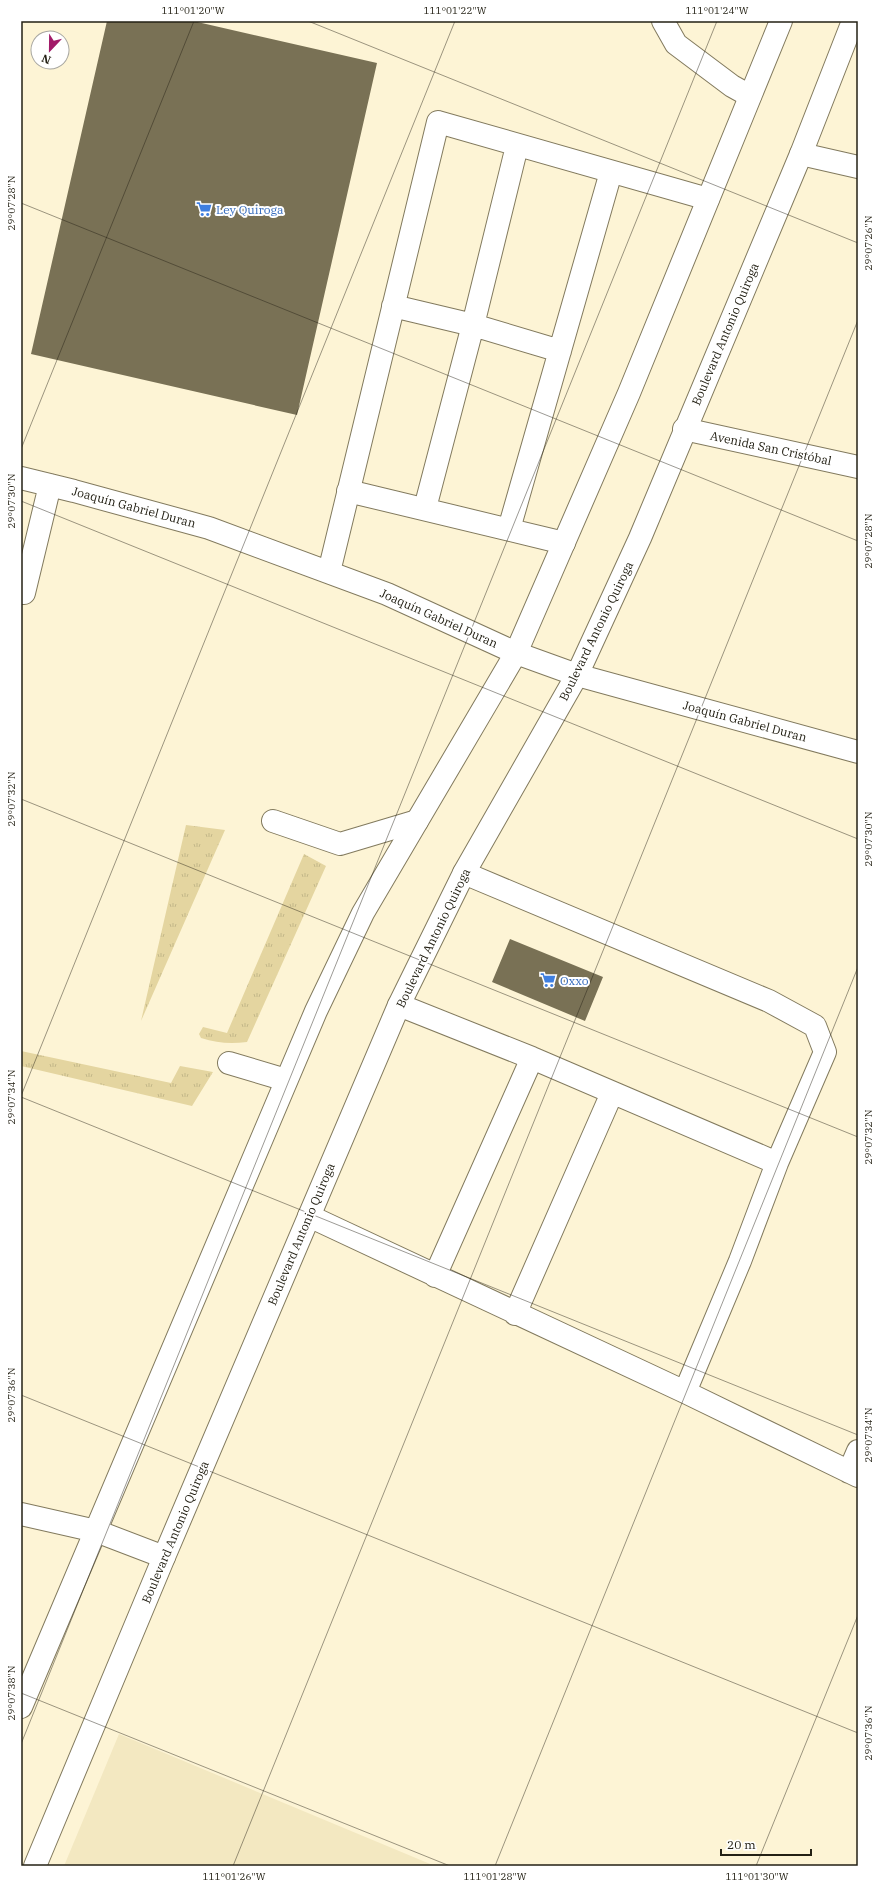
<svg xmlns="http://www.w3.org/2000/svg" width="879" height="1887" font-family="'IBM Plex Serif',serif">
<defs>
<pattern id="grass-tufts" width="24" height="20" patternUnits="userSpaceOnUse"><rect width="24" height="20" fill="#e4d5a0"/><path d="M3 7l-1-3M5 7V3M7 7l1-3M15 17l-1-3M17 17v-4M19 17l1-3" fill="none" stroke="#c3b789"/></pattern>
</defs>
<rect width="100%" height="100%" fill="#fdf4d5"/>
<!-- built -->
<path fill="#f3e8c1" d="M119,1734l316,132h-371z"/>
<!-- grass -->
<path fill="url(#grass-tufts)" d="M186,825l39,5 -84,191z
M304,854l22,12 -79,176c-17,2 -30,1 -46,-4l-2,-4 4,-7 24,6z
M21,1051l150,32 9,-17 33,6 -21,34 -171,-40z"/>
<!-- building -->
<path fill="#797155" d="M107,21h86l184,42 -80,352 -266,-61z
M510,939l93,38 -18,44 -93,-39z"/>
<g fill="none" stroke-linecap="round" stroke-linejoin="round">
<defs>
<path id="minor" d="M663,21l13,23 56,42 18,10
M801,154l57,13
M393,306l80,19 87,26
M684,429l174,38
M21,478l53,13 135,37 178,66 129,59 61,22 281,77
M348,491l216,52
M425,508l48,-183 44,-179
M509,529l102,-357
M329,572l109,-450 270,77
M24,593l26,-108
M273,821l67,23 77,-23
M464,873l305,128 46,25 10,26 -48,111 -37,98 -55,131
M399,1005l133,53 245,105
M229,1063l57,17
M309,1216l376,176 173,84
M435,1276l97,-218
M515,1314l97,-221
M849,1472l9,-21
M21,1514l75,17 68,26"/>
<path id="major" d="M21,1707l295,-696 47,-98 153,-260 113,-260 152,-372
M35,1866l129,-309 235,-552 65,-132 113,-198 63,-137 161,-384 52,-133"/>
</defs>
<!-- minor casing -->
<use href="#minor" stroke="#827a5e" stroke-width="24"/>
<!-- major casing -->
<use href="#major" stroke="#827a5e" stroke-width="24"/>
<!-- minor -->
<use href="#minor" stroke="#fff" stroke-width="22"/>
<!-- major -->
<use href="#major" stroke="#fff" stroke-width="22"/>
</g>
<!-- ticks -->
<path fill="none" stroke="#232014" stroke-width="1" stroke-opacity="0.45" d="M308,21l550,222M21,203l837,338M21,449l173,-428M21,501l837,338M21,799l837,338M21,1096l434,-1075M21,1097l837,338M21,1395l837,338M21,1693l429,173M21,1744l696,-1723M233,1866l625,-1546M495,1866l363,-899M756,1866l102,-251"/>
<!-- icons -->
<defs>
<symbol id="supermarket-bare" viewBox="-9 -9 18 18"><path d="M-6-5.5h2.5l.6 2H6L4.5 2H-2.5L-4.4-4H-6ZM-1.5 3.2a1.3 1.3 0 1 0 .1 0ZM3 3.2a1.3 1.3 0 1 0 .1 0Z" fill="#3f7fe0" stroke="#fff" stroke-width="2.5" paint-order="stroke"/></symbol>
</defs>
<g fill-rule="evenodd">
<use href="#supermarket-bare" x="193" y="198" width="22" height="22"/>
<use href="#supermarket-bare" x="537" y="969" width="22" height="22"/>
</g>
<g text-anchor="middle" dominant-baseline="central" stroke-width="4" stroke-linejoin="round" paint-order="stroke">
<!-- shop labels -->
<g font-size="12" fill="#366cbe" stroke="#fff" text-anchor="start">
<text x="216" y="209">Ley Quiroga</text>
<text x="560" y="980">Oxxo</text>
</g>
<!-- street labels -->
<g font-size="12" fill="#232014" stroke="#fff">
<text transform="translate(725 334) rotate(-67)">Boulevard Antonio Quiroga</text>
<text transform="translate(771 448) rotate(12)">Avenida San Cristóbal</text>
<text transform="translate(134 507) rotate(15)">Joaquín Gabriel Duran</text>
<text transform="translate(439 618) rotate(24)">Joaquín Gabriel Duran</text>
<text transform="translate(596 631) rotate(-64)">Boulevard Antonio Quiroga</text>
<text transform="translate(745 721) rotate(15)">Joaquín Gabriel Duran</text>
<text transform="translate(433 938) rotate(-64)">Boulevard Antonio Quiroga</text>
<text transform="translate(301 1234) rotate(-67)">Boulevard Antonio Quiroga</text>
<text transform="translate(175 1532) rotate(-67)">Boulevard Antonio Quiroga</text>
</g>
</g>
<!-- border -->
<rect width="879" height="1887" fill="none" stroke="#ffffff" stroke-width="44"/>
<!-- north arrow -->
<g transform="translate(50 50) rotate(202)"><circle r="19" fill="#ffffff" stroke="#a7a6a1"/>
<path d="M0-3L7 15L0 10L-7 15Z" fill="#a11a68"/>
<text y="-6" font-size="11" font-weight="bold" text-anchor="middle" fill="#232014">N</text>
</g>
<!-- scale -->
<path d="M721 1849v6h90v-6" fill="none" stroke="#232014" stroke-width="2"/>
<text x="727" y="1849" font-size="12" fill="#232014" stroke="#ffffff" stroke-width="3" paint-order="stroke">20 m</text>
<rect x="22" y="22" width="835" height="1843" fill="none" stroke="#232014" stroke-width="1.5"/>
<g font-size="10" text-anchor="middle" fill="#232014">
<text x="193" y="14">111°01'20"W</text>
<text x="455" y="14">111°01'22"W</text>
<text x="717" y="14">111°01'24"W</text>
<text transform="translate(11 203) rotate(-90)" y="4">29°07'28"N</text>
<text transform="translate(868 243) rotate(-90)" y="4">29°07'26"N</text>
<text transform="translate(11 501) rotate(-90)" y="4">29°07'30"N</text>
<text transform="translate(868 541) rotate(-90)" y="4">29°07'28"N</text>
<text transform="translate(11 799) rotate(-90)" y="4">29°07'32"N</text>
<text transform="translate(868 839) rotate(-90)" y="4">29°07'30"N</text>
<text transform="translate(11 1097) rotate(-90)" y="4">29°07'34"N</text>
<text transform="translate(868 1137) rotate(-90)" y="4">29°07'32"N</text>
<text transform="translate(11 1395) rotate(-90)" y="4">29°07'36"N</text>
<text transform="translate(868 1435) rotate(-90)" y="4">29°07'34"N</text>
<text transform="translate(11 1693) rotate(-90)" y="4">29°07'38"N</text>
<text transform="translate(868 1733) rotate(-90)" y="4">29°07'36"N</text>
<text x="234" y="1880">111°01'26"W</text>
<text x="495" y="1880">111°01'28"W</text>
<text x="757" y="1880">111°01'30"W</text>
</g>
</svg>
